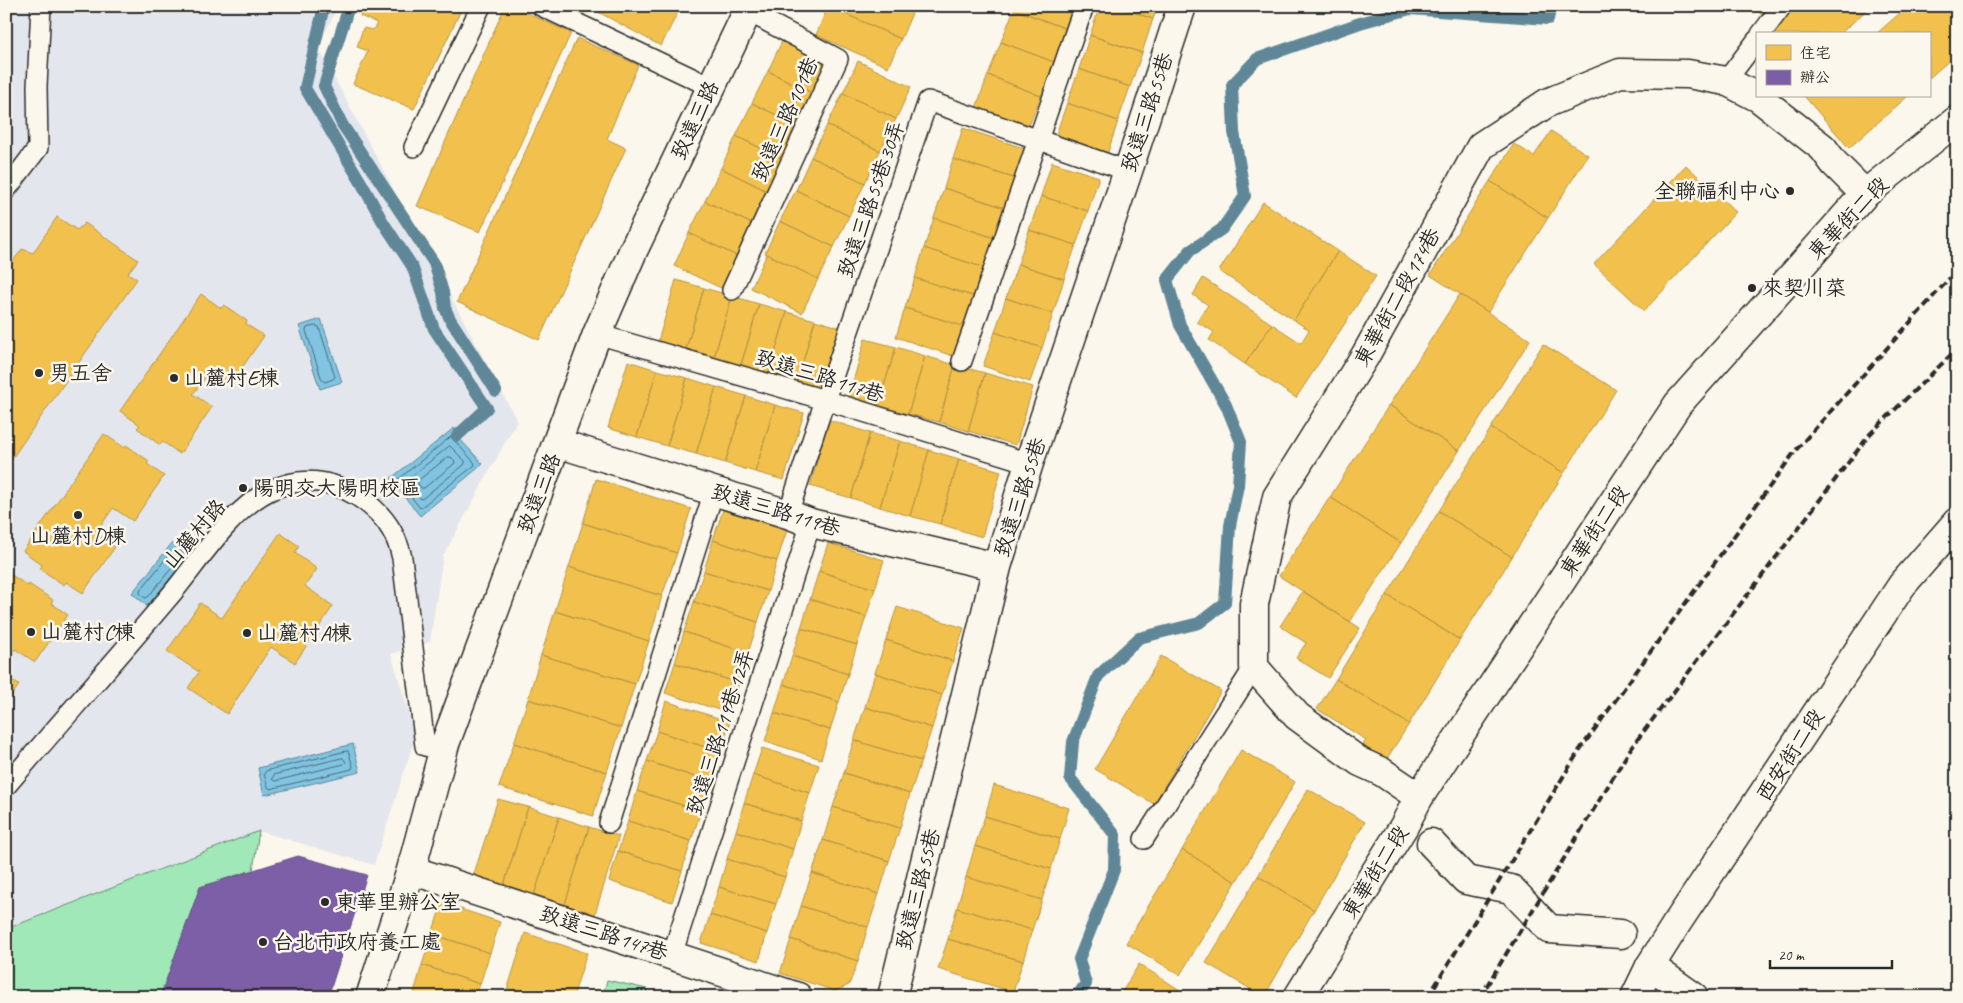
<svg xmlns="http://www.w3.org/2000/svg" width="1963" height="1003" font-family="Caveat,'LXGW WenKai TC',sans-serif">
<rect width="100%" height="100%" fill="#fbf7ec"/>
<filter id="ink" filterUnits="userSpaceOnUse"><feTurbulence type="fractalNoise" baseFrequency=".02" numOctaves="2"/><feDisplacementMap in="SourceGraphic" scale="10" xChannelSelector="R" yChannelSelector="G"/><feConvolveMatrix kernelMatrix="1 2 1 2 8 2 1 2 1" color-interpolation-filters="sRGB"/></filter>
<g filter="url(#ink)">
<!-- built -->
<path fill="#e4e6ed" d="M6,6h332l-20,41 199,374 -74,135 -13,86 -39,12 25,81 -42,130 -115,-34 -253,98z"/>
<!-- green -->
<path fill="#a0e8b7" stroke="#668a71" d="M259,831l-6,39 -53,17 -40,110h-154v-68z
M607,980l40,9 -1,8h-43z"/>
<!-- water -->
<path fill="#80c4e1" stroke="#5e8798" d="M321,319l21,63 -22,7 -21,-63z
M454,428l3,8 26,28 -63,52 -30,-37z
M172,543l16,14 -41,49 -15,-13z
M353,744l7,28 -96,23 -6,-27z"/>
<!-- homes -->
<path fill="#f2c14e" stroke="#b69444" d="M364,6h99l-49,103 -61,-25 15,-33 -11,-4 6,-19 10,2 4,-7 -17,-7z
M505,6h7l59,27 -91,199 -63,-26z
M570,6h111l-20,40 -72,-39 -6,8z
M828,6h75l10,5 -12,28z
M828,6l73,33 -13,28 -72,-32z
M1015,6h60l-8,23 -53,-20z
M1100,6h16l37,13 -11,34 -52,-18z
M1116,6h42l-5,13z
M1762,6h109l-31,28h-71l5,-5 -17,-19z
M1908,6h49v48l-28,24v-44h-53z
M1014,9l53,20 -13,33 -53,-20z
M1090,35l52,18 -12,34 -51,-18z
M577,38l61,27 -31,74 19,9 -87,192 -82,-38z
M783,39l47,22 -16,33 -46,-23z
M1001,42l53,20 -13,34 -53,-21z
M858,61l53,26 -15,32 -53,-26z
M1079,69l51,18 -12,34 -51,-18z
M768,71l46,23 -15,32 -47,-23z
M988,75l53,21 -13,32 -52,-20z
M843,93l53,26 -16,32 -53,-26z
M1804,96h104l-59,52z
M752,103l47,23 -16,33 -47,-23z
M1067,103l51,18 -11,34 -52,-18z
M827,125l53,26 -15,32 -54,-26z
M963,128l63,21 -9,30 -64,-20z
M1551,131l37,24 -40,63 -58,-37 24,-37 20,12z
M736,136l47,23 -16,32 -46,-23z
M811,157l54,26 -16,33 -53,-26z
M953,159l64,20 -9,30 -64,-21z
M1052,162l47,15 -11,34 -47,-15z
M1686,165l50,47 -92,99 -50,-47z
M721,168l46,23 -15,33 -47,-23z
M1490,181l58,37 -60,94 -58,-37z
M944,188l64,21 -10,30 -64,-21z
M796,190l53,26 -15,31 -54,-26z
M1041,196l47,15 -12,34 -47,-15z
M705,201l47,23 -15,32 -48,-23z
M1263,202l75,49 -44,69 -75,-49z
M57,217l20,13 8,-7 53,37 -10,13 9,6 -131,188v-196l16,-22 11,4z
M934,218l64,21 -10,30 -64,-21z
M780,221l54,26 -16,32 -53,-26z
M1029,230l47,15 -12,34 -46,-15z
M689,233l48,23 -16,32 -47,-22z
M924,248l64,21 -9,29 -64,-20z
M1338,251l38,25 -80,122 -51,-34 27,-40 29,19 8,-13 -15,-10z
M767,254l51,25 -16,34 -51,-25z
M1018,264l46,15 -11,35 -47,-16z
M915,278l64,20 -10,30 -64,-20z
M1203,278l69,46 -27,40 -36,-24 5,-8 -17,-10 11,-17 -15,-10z
M676,280l28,8 -18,61 -28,-8z
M704,288l28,8 -18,61 -28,-8z
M201,294l20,14 3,-3 23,16 -1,3 18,12 -34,49 -20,-14 -17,23 19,13 -32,47 -17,-12 -3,3 -23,-17 3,-3 -20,-14z
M1460,294l70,46 -71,111 -70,-46z
M732,296l27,8 -18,61 -27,-8z
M1006,298l47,16 -11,34 -47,-16z
M759,304l28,8 -18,61 -28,-8z
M905,308l64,20 -10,30 -63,-21z
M787,312l28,8 -18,62 -28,-9z
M815,320l27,8 -18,62 -27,-8z
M995,332l47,16 -12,34 -47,-16z
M865,339l31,8 -18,58 -29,-9z
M1543,344l73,46 -52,83 -73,-45z
M896,347l29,9 -17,58 -30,-9z
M925,356l30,9 -16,57 -31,-8z
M628,361l29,9 -20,67 -29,-9z
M955,365l30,8 -17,58 -29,-9z
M657,370l30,8 -20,68 -30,-9z
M985,373l48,14 -17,58 -48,-14z
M687,378l29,9 -20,67 -29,-8z
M716,387l30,9 -21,67 -29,-9z
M746,396l29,9 -20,67 -30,-9z
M775,405l29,8 -20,67 -29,-8z
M1389,405l70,46 -58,92 -71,-46z
M829,420l41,13 -19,65 -41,-12z
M1491,428l73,45 -52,84 -73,-46z
M870,433l30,8 -20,66 -29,-9z
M104,434l21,14 1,-3 23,16 -2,3 17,12 -31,45 -20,-13 -17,25 19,14 -32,46 -17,-11 -2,3 -24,-16 2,-4 -19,-14z
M900,441l29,9 -19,66 -30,-9z
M929,450l30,9 -19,65 -30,-8z
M959,459l42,12 -19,66 -42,-13z
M596,479l95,30 -14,44 -94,-30z
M1330,497l71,46 -51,79 -71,-46z
M723,510l64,20 -10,31 -64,-21z
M1439,511l73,46 -52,83 -73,-45z
M583,523l94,30 -15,43 -93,-29z
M280,533l19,13 -4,7 22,16 -12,17 28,20 -38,57 -24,-16 -44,67 -39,-26 11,-16 -32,-21 33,-48 22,15z
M713,540l64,21 -9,30 -64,-20z
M828,543l56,17 -9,29 -56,-18z
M569,567l93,29 -13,45 -94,-30z
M704,571l64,20 -10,31 -64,-20z
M819,571l56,18 -9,28 -56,-18z
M7,572l21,14 1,-2 24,16 -2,3 17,12 -33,47 -20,-13 -9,14z
M1303,591l57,37 -32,50 -32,-20 10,-15 -26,-17z
M1387,595l73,45 -51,84 -73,-45z
M810,599l56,18 -9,28 -56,-17z
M694,602l64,20 -10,31 -64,-21z
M897,607l67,21 -11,33 -67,-21z
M555,611l94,30 -14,43 -94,-29z
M801,628l56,17 -9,29 -56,-18z
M684,632l64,21 -9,30 -64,-20z
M886,640l67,21 -11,34 -67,-22z
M541,655l94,29 -14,44 -93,-29z
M792,656l56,18 -9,28 -56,-18z
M1161,656l60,35 -67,113 -59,-35z
M675,663l64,20 -10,30 -64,-20z
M875,673l67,22 -10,33 -67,-21z
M6,677l13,8 -13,19z
M1336,679l73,45 -28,44 -23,-14 8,-14 -49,-31z
M783,684l56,18 -9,28 -56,-17z
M528,699l93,29 -14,44 -93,-29z
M666,701l64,21 -10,30 -63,-21z
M865,707l67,21 -11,33 -67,-21z
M774,713l56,17 -9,29 -56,-18z
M657,731l63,21 -10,30 -63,-21z
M854,740l67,21 -11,33 -66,-21z
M514,743l93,29 -14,44 -94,-29z
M762,748l57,17 -9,28 -57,-18z
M1241,750l54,32 -59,100 -54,-32z
M647,761l63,21 -9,29 -64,-20z
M844,773l66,21 -10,34 -67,-21z
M753,775l57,18 -9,28 -57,-18z
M994,785l75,23 -9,31 -75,-23z
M1308,789l57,33 -51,88 -56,-34z
M637,791l64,20 -10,30 -63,-20z
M498,799l30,8 -28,91 -31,-9z
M744,803l57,18 -8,28 -57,-18z
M528,807l31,10 -29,91 -30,-10z
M833,807l67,21 -11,33 -66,-21z
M985,816l75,23 -9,30 -76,-23z
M559,817l30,10 -28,90 -31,-9z
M628,821l63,20 -9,30 -64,-20z
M589,827l30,9 -28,91 -30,-10z
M736,831l57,18 -8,28 -58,-18z
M823,840l66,21 -10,33 -67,-21z
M975,846l76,23 -9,31 -76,-23z
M1182,850l54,32 -56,93 -54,-32z
M618,851l64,20 -10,31 -63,-21z
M727,859l58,18 -9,27 -57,-17z
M812,873l67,21 -11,33 -67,-21z
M1258,876l56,34 -50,87 -58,-34z
M966,877l76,23 -10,30 -75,-22z
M719,887l57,17 -9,29 -57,-18z
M442,903l58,19 -10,31 -58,-19z
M801,906l67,21 -10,34 -67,-22z
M957,908l75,22 -9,31 -75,-22z
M710,915l57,18 -8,28 -58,-18z
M525,933l62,20 -14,44h-68z
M432,934l58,19 -10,31 -58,-19z
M791,939l67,22 -9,24 -14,6 -55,-18z
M948,939l75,22 -10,31 -75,-23z
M1139,964l52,33h-72z
M422,965l58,19 -4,13 -63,-1z"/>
<!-- offices -->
<path fill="#7b5ea7" stroke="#634f82" d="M298,856l69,19 -39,122h-168l40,-110z"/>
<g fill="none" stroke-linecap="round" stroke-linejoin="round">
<!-- shore -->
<path stroke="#4d6874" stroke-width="1" d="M316,326l3,1 16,50 -2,2 -8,3 -3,-2 -16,-49 1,-3z
M451,437l23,25 1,3 -55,43 -22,-28z
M450,446l15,15v3l-42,34 -2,1 -14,-16v-3z
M448,457h3l4,4 -1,3 -30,24h-3l-3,-4v-3z
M174,551l5,5v3l-31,38 -3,1 -5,-5v-2l31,-39z
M348,751l5,15 -1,3 -82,20 -2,-2 -4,-13 2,-3z
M343,758l3,4 -2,2 -69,17 -3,-2 2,-4z"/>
<!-- stream -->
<path stroke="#5e8798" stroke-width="12" d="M324,6l-19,82 57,96 21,38 29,44 22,63 53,79 -30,28
M349,6l-25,80 18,38 92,139 9,29 2,16 5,11 46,72
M1076,997l10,-13 -7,-25 35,-89 1,-35 -45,-57 3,-36 25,-66 41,-38 60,-15 26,-20 5,-77 8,-41 3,-43 -15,-37 -46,-80 -13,-45 23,-29 32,-22 23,-33 -11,-64 -2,-47 25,-26 103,-36 50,-14 138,10 3,-13"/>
<defs>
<path id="service" d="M541,6l170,81
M1761,34l21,-28
M1726,81l31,-41
M414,147l67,-141
M6,190l32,-42 -1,-62 4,-80
M732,290l106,-231 -91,-48
M597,334l228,66 204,63
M962,361l122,-355
M788,514l37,-114 103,-299 200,70
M6,786c54,-63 110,-126 163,-189 29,-34 59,-84 98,-105 31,-16 60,-14 90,4 24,15 39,34 45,62l23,188 18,4
M609,823l105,-332
M1144,839l110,-172
M672,955l139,-432"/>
<path id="pedestrian" d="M1431,843l35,37 45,9 38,40 72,5"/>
<path id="minor" d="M557,443l231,71 23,9 186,44
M1419,797l-37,-25 -22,-10 -63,-46 -43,-49v-63l23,-107 88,-141 116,-210 66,-43 73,-30 68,1 38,7 33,17 64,50 11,15 31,31
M411,870l387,127
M1650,966l44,31
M370,997l41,-127 34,-126 152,-410 36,-83 117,-245
M892,997l105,-430 32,-104 99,-292 54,-165"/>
<path id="tertiary" d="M1298,997l106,-171 15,-29 259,-393 187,-210 92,-74
M1635,997l15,-31 27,-43 225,-338 55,-63"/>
</defs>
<!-- service casing -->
<use href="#service" stroke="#2b2b2b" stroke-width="22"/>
<!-- pedestrian casing -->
<use href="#pedestrian" stroke="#2b2b2b" stroke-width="31"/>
<!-- minor casing -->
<use href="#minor" stroke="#2b2b2b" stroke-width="31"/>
<!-- tertiary casing -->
<use href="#tertiary" stroke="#2b2b2b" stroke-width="31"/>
<!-- service -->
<use href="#service" stroke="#fbf7ec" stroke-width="19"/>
<!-- pedestrian -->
<use href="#pedestrian" stroke="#fbf7ec" stroke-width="28"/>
<!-- minor -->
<use href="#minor" stroke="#fbf7ec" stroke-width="28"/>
<!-- tertiary -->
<use href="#tertiary" stroke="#fbf7ec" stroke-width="28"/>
<!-- rail -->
<path stroke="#2b2b2b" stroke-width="4" stroke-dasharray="8 4" stroke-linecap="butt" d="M1428,997l151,-246 217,-301 161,-180
M1480,997l151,-249 239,-314 87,-85"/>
</g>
</g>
<!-- markers -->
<g fill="#2b2b2b" stroke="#fbf7ec" stroke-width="2">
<circle cx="1790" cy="191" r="5"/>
<circle cx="1752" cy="288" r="5"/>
<circle cx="39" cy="373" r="5"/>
<circle cx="174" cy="378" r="5"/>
<circle cx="243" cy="488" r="5"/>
<circle cx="78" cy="515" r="5"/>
<circle cx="31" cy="632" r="5"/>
<circle cx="247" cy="633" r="5"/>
<circle cx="325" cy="902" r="5"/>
<circle cx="263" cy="942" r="5"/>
</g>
<g text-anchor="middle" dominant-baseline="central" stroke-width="5" stroke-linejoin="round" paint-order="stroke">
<!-- street labels -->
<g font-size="21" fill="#2b2b2b" stroke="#fbf7ec">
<text transform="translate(1147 112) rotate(-72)">致遠三路55巷</text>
<text transform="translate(785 119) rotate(-66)">致遠三路101巷</text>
<text transform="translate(695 120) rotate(-65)">致遠三路</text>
<text transform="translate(871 199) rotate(-71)">致遠三路55巷30弄</text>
<text transform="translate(1848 218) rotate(-46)">東華街二段</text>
<text transform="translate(1397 297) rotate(-61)">東華街二段174巷</text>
<text transform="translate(820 376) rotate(17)">致遠三路117巷</text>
<text transform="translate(539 493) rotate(-69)">致遠三路</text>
<text transform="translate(1020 497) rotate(-72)">致遠三路55巷</text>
<text transform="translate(776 510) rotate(17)">致遠三路119巷</text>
<text transform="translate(1594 531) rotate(-56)">東華街二段</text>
<text transform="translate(194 534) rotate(-49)">山麓村路</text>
<text transform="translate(720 732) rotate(-72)">致遠三路119巷12弄</text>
<text transform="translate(1790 755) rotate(-57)">西安街二段</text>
<text transform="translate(1375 872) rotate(-58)">東華街二段</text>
<text transform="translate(918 889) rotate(-76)">致遠三路55巷</text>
<text transform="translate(604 933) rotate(18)">致遠三路147巷</text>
</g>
<!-- poi labels -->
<g font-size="21" fill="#2b2b2b" stroke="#fbf7ec" text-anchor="start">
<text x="1780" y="191" text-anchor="end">全聯福利中心</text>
<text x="1762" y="288">來契川菜</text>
<text x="49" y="373">男五舍</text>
<text x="184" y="378">山麓村E棟</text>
<text x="253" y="488">陽明交大陽明校區</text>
<text x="78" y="536" text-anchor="middle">山麓村D棟</text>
<text x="41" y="632">山麓村C棟</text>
<text x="257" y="633">山麓村A棟</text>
<text x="335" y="902">東華里辦公室</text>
<text x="273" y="942">台北市政府養工處</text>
</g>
</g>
<!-- margin -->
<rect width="1963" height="1003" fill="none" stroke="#fbf7ec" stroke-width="25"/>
<rect x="12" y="12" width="1938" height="978" fill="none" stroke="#2b2b2b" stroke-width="2" filter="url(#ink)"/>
<!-- legend -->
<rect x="1756" y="32" width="175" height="65" fill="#fbf7ec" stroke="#a8a59f"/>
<rect x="1766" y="45" width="25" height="15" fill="#f2c14e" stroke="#a8a59f"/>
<text x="1800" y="58" font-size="15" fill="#2b2b2b">住宅</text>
<rect x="1766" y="70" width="25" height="15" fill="#7b5ea7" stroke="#a8a59f"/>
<text x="1800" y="82" font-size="15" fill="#2b2b2b">辦公</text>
<!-- scale -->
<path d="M1770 960v8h122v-8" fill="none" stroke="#2b2b2b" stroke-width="2.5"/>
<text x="1778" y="960" font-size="15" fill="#2b2b2b" stroke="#fbf7ec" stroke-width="4" paint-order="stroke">20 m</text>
</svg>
